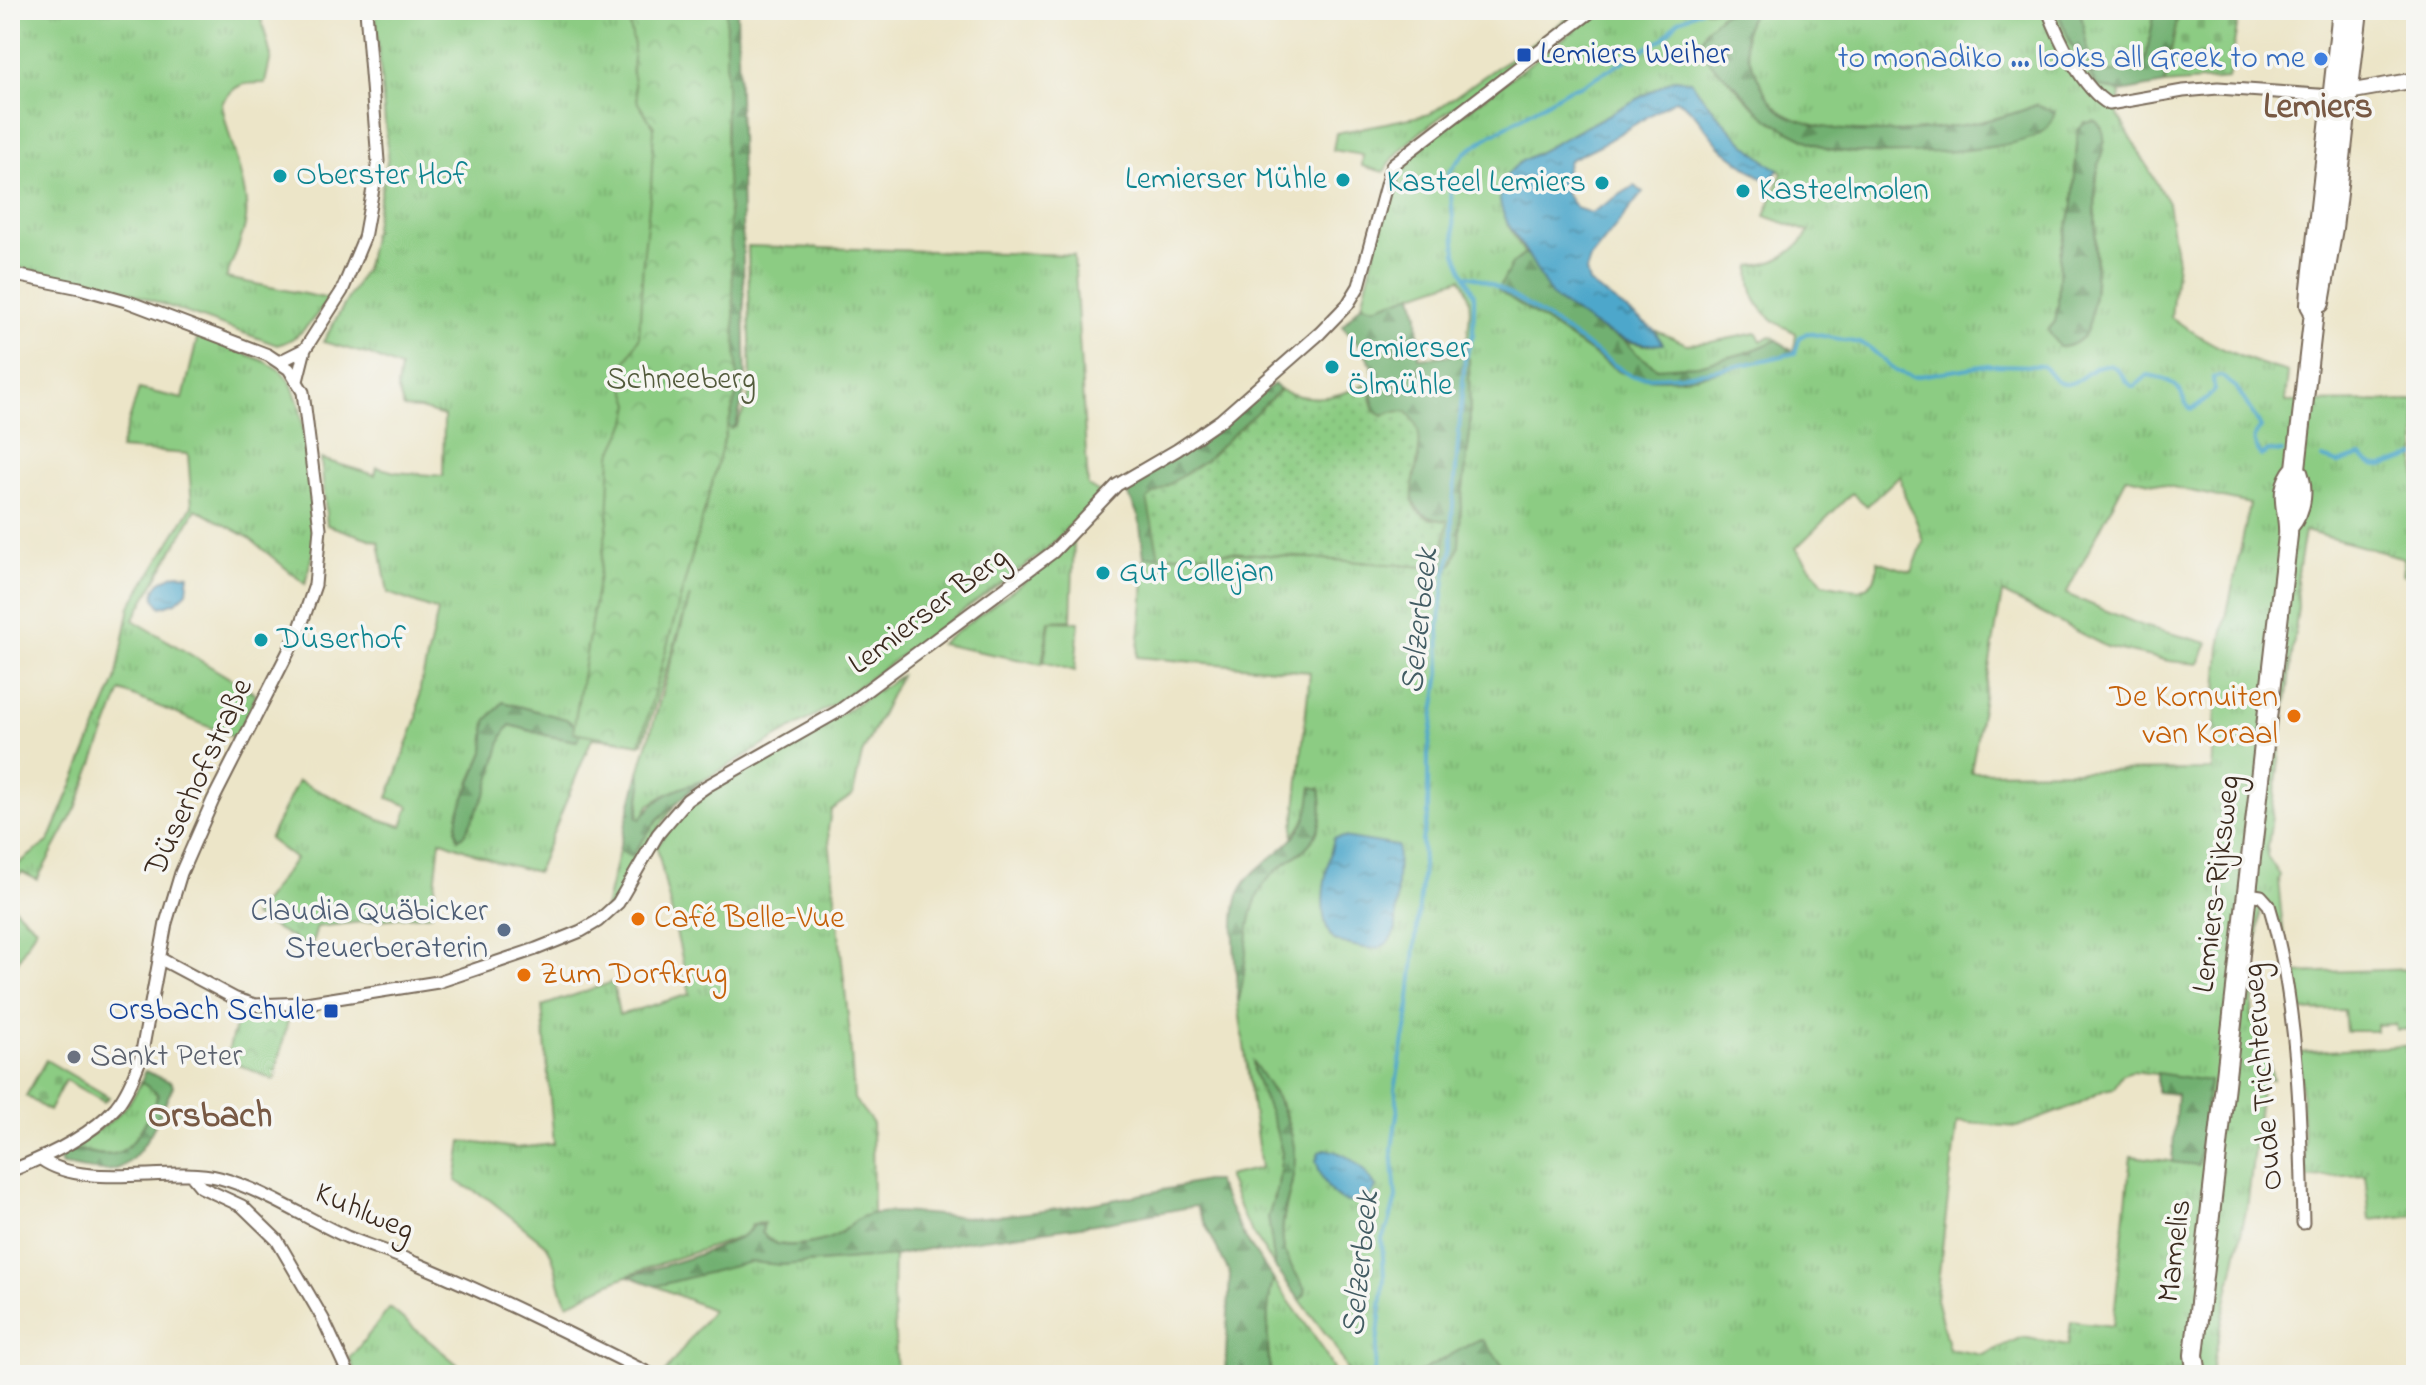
<svg xmlns="http://www.w3.org/2000/svg" width="2426" height="1385" font-family="'Indie Flower',sans-serif">
<defs>
<pattern id="grass-tufts" width="24" height="20" patternUnits="userSpaceOnUse" patternTransform="scale(2)"><rect width="24" height="20" fill="#8ccc83"/><path d="M3 7l-1-3M5 7V3M7 7l1-3M15 17l-1-3M17 17v-4M19 17l1-3" fill="none" stroke="#7aaf71"/></pattern>
<pattern id="forest-firs" width="22" height="20" patternUnits="userSpaceOnUse" patternTransform="scale(2)"><rect width="22" height="20" fill="#71b071"/><path d="M5 1l3.5 6h-7zM16 11l3.5 6h-7z" fill="#5e8f5c"/></pattern>
<pattern id="cemetery-stones" width="16" height="16" patternUnits="userSpaceOnUse" patternTransform="scale(2)"><rect width="16" height="16" fill="#8ccc83"/><path d="M2 7V4a2 2 0 0 1 4 0v3zM10 15v-3a2 2 0 0 1 4 0v3z" fill="#7aaf71"/></pattern>
<pattern id="park-crowns" width="20" height="18" patternUnits="userSpaceOnUse" patternTransform="scale(2)"><rect width="20" height="18" fill="#8ccc83"/><path d="M2 6a3 3 0 1 1 6 0M12 15a3 3 0 1 1 6 0" fill="none" stroke="#7aaf71"/></pattern>
<pattern id="garden-dots" width="8" height="8" patternUnits="userSpaceOnUse" patternTransform="scale(2)"><rect width="8" height="8" fill="#8ccc83"/><path d="M2 2h.1M6 6h.1" fill="none" stroke="#7aaf71" stroke-width="1.8" stroke-linecap="round"/></pattern>
<pattern id="water-ripples" width="26" height="14" patternUnits="userSpaceOnUse" patternTransform="scale(2)"><rect width="26" height="14" fill="#4da7cb"/><path d="M2 4q2-2 4 0t4 0M15 11q2-2 4 0t4 0" fill="none" stroke="#4188a4"/></pattern>
</defs>
<rect width="100%" height="100%" fill="#f6f6f2"/>
<filter id="ink" filterUnits="userSpaceOnUse"><feTurbulence type="fractalNoise" baseFrequency=".0125" numOctaves="2"/><feDisplacementMap in="SourceGraphic" scale="16" xChannelSelector="R" yChannelSelector="G"/><feConvolveMatrix kernelMatrix="1 2 1 2 8 2 1 2 1" color-interpolation-filters="sRGB"/></filter>
<filter id="wash" filterUnits="userSpaceOnUse"><feTurbulence type="fractalNoise" baseFrequency=".006" numOctaves="4" result="noise"/><feDisplacementMap in="SourceGraphic" scale="32" xChannelSelector="R" yChannelSelector="G"/><feGaussianBlur stdDeviation="1.8" result="paint"/><feColorMatrix in="noise" values="0 0 0 0 0 0 0 0 0 0 0 0 0 0 0 0 0 1.4 0 .05"/><feComposite in="paint" operator="in"/></filter>
<g filter="url(#wash)">
<rect width="100%" height="100%" fill="#ece5c8"/>
<!-- grass -->
<path fill="url(#grass-tufts)" stroke="#647b50" stroke-width="2" fill-rule="evenodd" d="M10,10h249l12,46 -6,27c-23,0 -29,0 -43,20 4,33 31,91 23,122 -4,18 -13,36 -19,53l103,21c-16,19 -27,40 -52,46l-168,-60 -99,-19z
M375,10h253l12,62 96,354 11,-22 4,-18 -3,-140 326,9 14,231 13,8 -57,58 -213,154 -129,75 -35,13 -18,11 -7,13 -4,1 4,-35 -3,-11 51,-177 -47,147 -51,-5 -55,134 -40,-10 -57,-22 -8,74 -115,13 -6,21 -58,-32 42,-57 -26,-20 29,-58 83,39 21,6 7,-20 -21,-8 29,-80 3,-30 18,-77 -50,-18 -9,-51 -52,-17 -6,-66 54,16 2,-8 18,5 48,4 1,-60 -24,-7 -16,-1 -7,-20 3,-20 -30,-13 -47,-13 43,-75 22,-110zM486,721l95,9 -4,11 -28,-5 -39,-11 -7,9 -16,57 -22,43 5,-51 14,-31z
M1579,10h8l-50,37 -7,1c-13,10 -24,22 -37,32 -33,25 -90,57 -109,92l-22,-6 1,-11 -30,-5 3,-17 94,-19z
M1601,10h126l-8,6 6,60 26,28 22,18 53,26 42,5h38l104,-10 26,-38c-58,26 -197,41 -253,8 -15,-10 -23,-30 -30,-46 -9,-19 -12,-40 2,-57h302l6,16 33,60 25,6 -3,23 50,88 9,58 -6,56c40,29 69,42 117,55l-3,30 131,-1v178l-14,-4 2,-17 -99,-27 -8,48 1,28 -31,249 13,19 -2,5 7,69 -7,-20 -17,-26 -10,120 17,3 -2,22 7,32 -11,-1 -14,122 -37,172 -31,-4 -2,6h-673v-6l-22,-29 -7,1 -61,34h-66l-14,-29 -35,-46 5,-6 -1,-6c-6,-13 -17,-25 -20,-38 -5,-26 4,-48 9,-73 4,-25 -3,-61 -18,-83 -5,-8 -14,-15 -21,-22l21,54 7,27 -4,33 -5,12 2,69 -31,-48 -17,-43 34,-8 -23,-166c11,-35 4,-76 21,-109 24,-46 72,-33 61,-104l-14,29 -13,20 17,-166 -173,-15 6,-56 1,-44 86,-5 209,16 14,-5 6,-17 2,-41 9,-72 -1,-74 -4,-5c3,-25 11,-54 -4,-76l-86,29 -13,-3 30,-123 11,-22zM1674,79l17,2c26,37 54,67 91,92l-17,43 44,16c-14,21 -34,32 -58,34 -4,35 15,54 45,67l-2,18 -100,26 -74,-5 -121,-82 13,-26 13,-10c-19,-31 -41,-66 -3,-93zM2078,130l27,11c-22,62 4,137 -21,193l-36,-4 7,-8 3,-17 2,-51 13,-49zM1900,475l5,22 11,23 7,22 -11,30 -35,-11c1,16 -3,24 -18,29l-36,-7 -27,-35 56,-55 15,13zM2127,477l123,27 -30,142 -8,124 -241,2 31,-179 105,54 62,14 30,3 9,-21 -65,-17 -77,-32zM2132,1071l77,10 -11,84 -67,-9 -18,170 -42,-5 -3,24 -46,-8 -39,18 -34,-6 -13,-50 21,-177 60,5 59,-22 28,-15 10,-2 9,-14z
M2080,10h75l-11,59 -52,5z
M1654,330l33,14 24,-2 46,-9 4,8 10,-5 6,4c-32,14 -82,32 -118,28 -13,-2 -26,-18 -34,-27l19,4 18,-1z
M198,335l68,27 15,9 10,12 9,24 13,106 1,34 -9,37 -57,-47 -52,-28 -63,111 123,74 -20,44 -115,-47 -45,117 -39,72 -15,-8 -12,11v-13l39,-29 67,-161 14,-74 62,-100 -4,-52 -68,-5 19,-60 44,10z
M1074,539l-3,81 -22,1 -7,43 -102,-20 111,-82z
M900,676l-38,78 -9,41 -22,15 -3,20 22,206 4,63 18,23 1,92c-17,2 -24,14 -38,22 -13,7 -42,11 -57,8 -6,-1 -11,-7 -16,-11l2,-10 -12,1c-3,12 -18,15 -29,19 -54,17 -105,33 -155,61 -12,-17 -9,-40 -21,-58l-57,-46 -34,-19 6,-40 54,7 38,-4 -12,-138 71,-24 6,33 71,-21 -33,-147 18,-27 38,-33 114,-64z
M679,800l-43,60 -19,37 -13,15 15,-62 12,6 20,-28z
M10,904l26,24 -26,47z
M2416,969v60l-20,1 -1,-6 -19,1v6h-30l-2,-21 -50,1 -4,-38z
M2416,1045v170l-46,5 -5,-45 -59,3 -7,-125z
M141,1082l15,9c3,11 -4,20 -10,30 -22,39 -32,38 -75,27 29,-18 56,-34 70,-66z
M894,1256l-1,41 4,78h-234l49,-65 -56,-24 69,-20 33,-5 23,4z
M1273,1279l47,65 16,31h-65c-4,-33 -6,-63 2,-96z
M390,1308l80,67 -115,-2 -5,-15z"/>
<!-- forest -->
<path fill="url(#forest-firs)" stroke="#566d48" stroke-width="2" d="M713,10h24l9,376 -10,39 -4,4 -11,-8z
M1727,10h28c-14,17 -11,38 -2,57 7,16 15,36 30,46 56,33 195,18 253,-8l19,7c-3,11 -8,17 -18,23 -31,18 -176,24 -212,13 -14,-5 -48,-22 -59,-31 -12,-9 -20,-21 -30,-31 -14,-13 -27,-22 -37,-39l7,-18z
M2057,10h23l12,64 52,-5 11,-59h24l-14,74 -44,8 -24,-6 -26,-42z
M2095,121c19,13 3,38 1,57 -4,35 7,136 -14,160 -6,6 -15,9 -23,9l-11,-17 7,-8 3,-17 2,-51 13,-49 5,-75 7,-7z
M1525,254l4,2 24,41 53,36 19,8 11,12 21,15 41,-3 51,-13 28,-12 17,12c-54,13 -119,40 -174,20l-122,-82 14,-26z
M1413,294l5,21 1,43 46,-4 4,5 1,74 -9,72 -2,41 -6,18 -13,4 7,-47c-44,-6 -37,-28 -28,-64l-27,-45 -9,4 -8,-5c-4,-12 -1,-18 -1,-31 1,-21 -19,-39 -32,-54l20,-22 13,3z
M1274,384l6,6 -74,70 -58,39 11,57 -15,1 -5,-40 -14,-29 76,-46z
M503,702l63,17 16,11 -5,11 -28,-5 -39,-11 -7,10 -16,56 -22,43 -7,5 -2,-9 3,-19 25,-59 2,-31z
M639,773l3,11 -5,33 3,2c19,-23 32,-29 62,-38l-44,38 -27,38 -12,-7z
M1312,787l8,2c11,71 -37,58 -61,104 -16,33 -10,74 -21,109 -1,-29 -10,-87 2,-111 15,-30 54,-41 66,-73 4,-10 4,-21 6,-31z
M1253,1062c21,30 47,69 41,108 -4,27 -16,51 -10,79 3,14 14,26 20,39l1,6 -5,6 -25,-33 -7,-50 10,-31 4,-33 -7,-27 -21,-54z
M145,1071l26,11 2,4c-11,24 -31,79 -61,84 -15,3 -35,-3 -50,-5l-4,-10 13,-7c40,11 53,13 74,-25 5,-10 11,-19 13,-29l-17,-12z
M2157,1073l52,8 -11,84 -26,-3 5,-68 -20,-2z
M1205,1181h11l27,54 30,44c-8,33 -6,63 -3,96h-45l5,-101 -34,-68 -101,18 -133,18 -68,14 -113,9 -31,-3 -94,24 -27,-10c26,-8 115,-31 125,-51h9l-1,8c5,4 10,9 15,11 16,4 46,-1 60,-9 11,-6 17,-17 30,-20 29,-8 82,4 115,2 76,-5 150,-20 223,-36z
M1483,1340l22,29v6h-90l61,-34z"/>
<!-- cemetery -->
<path fill="url(#cemetery-stones)" stroke="#647b50" stroke-width="2" d="M2179,10h61l-12,69 -63,5z
M46,1060l63,37 -5,5 -39,-22 -16,31 -23,-15z"/>
<!-- park -->
<path fill="url(#park-crowns)" stroke="#647b50" stroke-width="2" d="M627,10h99v147l12,232 -98,355 -67,-12 35,-211 3,-66 16,-33 4,-18 -8,-23 -1,-12 17,-31 4,-78 8,-73 3,-60 -16,-24 -6,-31 2,-26z
M240,1008l14,5 35,3 -15,64 -48,-21z"/>
<!-- garden -->
<path fill="url(#garden-dots)" stroke="#647b50" stroke-width="2" d="M1374,380l-3,18 4,13 8,5 9,-4 14,-1c37,32 -19,91 23,107 5,2 13,2 19,3l-8,47 -210,-16 -71,4 -12,-57 59,-39 74,-70c36,14 61,7 94,-10z"/>
<!-- pitch -->
<path fill="#8ccc83" stroke="#647b50" stroke-width="2" d="M1050,621l29,1 -4,49 -31,-9z"/>
<!-- water -->
<path fill="url(#water-ripples)" stroke="#446874" stroke-width="2" d="M1674,79l17,2c25,35 52,65 87,89l-9,13c-15,-11 -32,-22 -46,-34 -18,-16 -26,-41 -48,-49l-73,44 -33,16 -8,27 15,21 15,5 43,-27 9,6 -53,67 -4,12 3,12 65,47 9,14c-35,3 -62,-13 -90,-33 -6,-4 -15,-8 -20,-14 -7,-8 -16,-27 -22,-37 -19,-33 -55,-67 -9,-99z
M178,574l11,1 -2,17 -11,10 -15,5 -6,-8c-3,-15 10,-21 23,-25z
M1344,837l54,9 -2,82c-10,32 -38,19 -63,12 -19,-27 -6,-72 1,-102z
M1325,1149c24,4 38,18 51,38 -7,18 -30,20 -43,7 -8,-8 -14,-23 -17,-34l3,-8z"/>
<g fill="none" stroke-linecap="round" stroke-linejoin="round">
<!-- stream -->
<path stroke="#4da7cb" stroke-width="4" d="M1466,276c24,-4 138,84 165,100 54,4 112,-11 164,-23l5,-16 7,-4 53,10 10,5 26,23 17,6 75,-12 55,1c4,4 8,10 12,14 21,16 36,-22 57,-14 10,4 12,17 22,21l14,-12c11,2 26,6 32,16 4,7 3,12 11,18 10,-3 16,-10 23,-19l-1,-12 8,-2 15,11 22,35 3,6c-11,9 -6,17 0,28l8,-5 13,1
M2322,458l16,5 23,-7c3,3 6,6 10,8 14,7 32,-6 45,-8
M1374,1375l10,-97 -2,-40 6,-11 8,-29 -4,-49 6,-42 -3,-18 13,-71 15,-152 -1,-26 6,-23v-63l12,-82 -1,-45 7,-55 6,-20v-35l13,-159 8,-23 1,-30v-10l-18,-41 -7,-82 16,-19 20,-14 84,-50 12,-3 83,-48 14,-17 23,-11"/>
</g>
</g>
<g filter="url(#ink)">
<g fill="none" stroke-linecap="round" stroke-linejoin="round">
<defs>
<path id="minor" d="M2048,10c11,29 34,79 61,94l74,-13 35,-3 114,8
M10,274l70,14 46,13 142,54 21,14 14,23 17,136 -5,57 -16,46 -86,169 -32,73 -15,50 -25,134c-6,17 -13,35 -25,50 -26,30 -70,50 -106,64
M279,362l26,-13
M297,381l8,-32 37,-58 22,-53 14,-77 -12,-151
M2248,894l13,2 8,9c29,96 32,218 34,318
M159,958l77,41 19,6 51,-2 132,-21 98,-33 45,-18 17,-10 20,-18 40,-69 29,-34 20,-14 132,-75 214,-159 64,-67 60,-35 44,-30 99,-87 28,-29 11,-18 30,-112 4,-10 200,-154
M41,1159c44,32 129,6 179,19 44,12 85,40 127,59 22,9 46,16 68,26 81,34 159,73 237,112
M192,1176l9,11 41,19 35,34 46,79 26,56"/>
<path id="tertiary" d="M2342,93l74,-13"/>
<path id="primary" d="M2320,303l13,-75 25,-218
M2289,526c14,-16 16,-40 7,-58l18,-156 -4,-7 1,-17 31,-278
M2197,1375l-3,-20 94,-820c2,-25 -13,-43 8,-67"/>
</defs>
<!-- minor casing -->
<use href="#minor" stroke="#796b5a" stroke-width="15"/>
<!-- tertiary casing -->
<use href="#tertiary" stroke="#796b5a" stroke-width="18"/>
<!-- primary casing -->
<use href="#primary" stroke="#796b5a" stroke-width="22"/>
<!-- minor -->
<use href="#minor" stroke="#fff" stroke-width="11"/>
<!-- tertiary -->
<use href="#tertiary" stroke="#fff" stroke-width="14"/>
<!-- primary -->
<use href="#primary" stroke="#fff" stroke-width="18"/>
</g>
</g>
<!-- markers -->
<g fill="#1a4fb4" stroke="#f6f6f2" stroke-width="3">
<rect x="1516" y="47" width="16" height="16" rx="4"/>
<rect x="323" y="1003" width="16" height="16" rx="4"/>
</g>
<circle fill="#3f7fe0" stroke="#f6f6f2" stroke-width="3" cx="2321" cy="59" r="8"/>
<g fill="#0f9aa8" stroke="#f6f6f2" stroke-width="3">
<circle cx="280" cy="176" r="8"/>
<circle cx="1343" cy="180" r="8"/>
<circle cx="1602" cy="183" r="8"/>
<circle cx="1743" cy="191" r="8"/>
<circle cx="1332" cy="367" r="8"/>
<circle cx="1103" cy="573" r="8"/>
<circle cx="261" cy="640" r="8"/>
</g>
<g fill="#e8710a" stroke="#f6f6f2" stroke-width="3">
<circle cx="2294" cy="716" r="8"/>
<circle cx="638" cy="919" r="8"/>
<circle cx="524" cy="975" r="8"/>
</g>
<circle fill="#5c6f8a" stroke="#f6f6f2" stroke-width="3" cx="504" cy="930" r="8"/>
<circle fill="#6b7280" stroke="#f6f6f2" stroke-width="3" cx="74" cy="1057" r="8"/>
<g text-anchor="middle" dominant-baseline="central" stroke-width="7" stroke-linejoin="round" paint-order="stroke">
<!-- transit labels -->
<g font-size="32" fill="#164399" stroke="#f6f6f2" text-anchor="start">
<text x="1540" y="55">Lemiers Weiher</text>
<text x="315" y="1011" text-anchor="end">Orsbach Schule</text>
</g>
<!-- shop labels -->
<g font-size="32" fill="#366cbe" stroke="#f6f6f2" text-anchor="end">
<text x="2305" y="59">to monadiko ... looks all Greek to me</text>
</g>
<!-- culture labels -->
<g font-size="32" fill="#0d838f" stroke="#f6f6f2" text-anchor="start">
<text x="296" y="176">Oberster Hof</text>
<text x="1327" y="180" text-anchor="end">Lemierser Mühle</text>
<text x="1586" y="183" text-anchor="end">Kasteel Lemiers</text>
<text x="1759" y="191">Kasteelmolen</text>
<text x="1348" y="349">Lemierser<tspan x="1348" dy="37">Ölmühle</tspan></text>
<text x="1119" y="573">Gut Collejan</text>
<text x="277" y="640">Düserhof</text>
</g>
<!-- park labels -->
<g font-size="32" fill="#535b3c" stroke="#f6f6f2">
<text x="681" y="380">Schneeberg</text>
</g>
<!-- street labels -->
<g font-size="32" fill="#3b2a1e" stroke="#f6f6f2">
<text transform="translate(929 612) rotate(-37)">Lemierser Berg</text>
<text transform="translate(200 778) rotate(-65)">Düserhofstraße</text>
<text transform="translate(2218 884) rotate(-83)">Lemiers-Rijksweg</text>
<text transform="translate(2264 1077) rotate(-95)">Oude Trichterweg</text>
<text transform="translate(364 1213) rotate(23)">Kuhlweg</text>
<text transform="translate(2176 1251) rotate(-83)">Mamelis</text>
</g>
<!-- food labels -->
<g font-size="32" fill="#c56008" stroke="#f6f6f2" text-anchor="start">
<text x="2278" y="698" text-anchor="end">De Kornuiten<tspan x="2278" dy="37">van Koraal</tspan></text>
<text x="654" y="919">Café Belle-Vue</text>
<text x="540" y="975">Zum Dorfkrug</text>
</g>
<!-- service labels -->
<g font-size="32" fill="#4e5e75" stroke="#f6f6f2" text-anchor="end">
<text x="488" y="912">Claudia Quäbicker<tspan x="488" dy="37">Steuerberaterin</tspan></text>
</g>
<!-- worship labels -->
<g font-size="32" fill="#5b616d" stroke="#f6f6f2" text-anchor="start">
<text x="90" y="1057">Sankt Peter</text>
</g>
<!-- water labels -->
<g font-size="34" font-style="italic" fill="#425c63" stroke="#f6f6f2">
<text transform="translate(1421 621) rotate(-84)">Selzerbeek</text>
<text transform="translate(1362 1264) rotate(-84)">Selzerbeek</text>
</g>
<!-- quarter labels -->
<g font-size="36" font-weight="bold" fill="#785944" stroke="#f6f6f2">
<text x="2318" y="108">Lemiers</text>
<text x="210" y="1117">Orsbach</text>
</g>
</g>
<!-- margin -->
<rect width="2426" height="1385" fill="none" stroke="#f6f6f2" stroke-width="40"/>
</svg>
